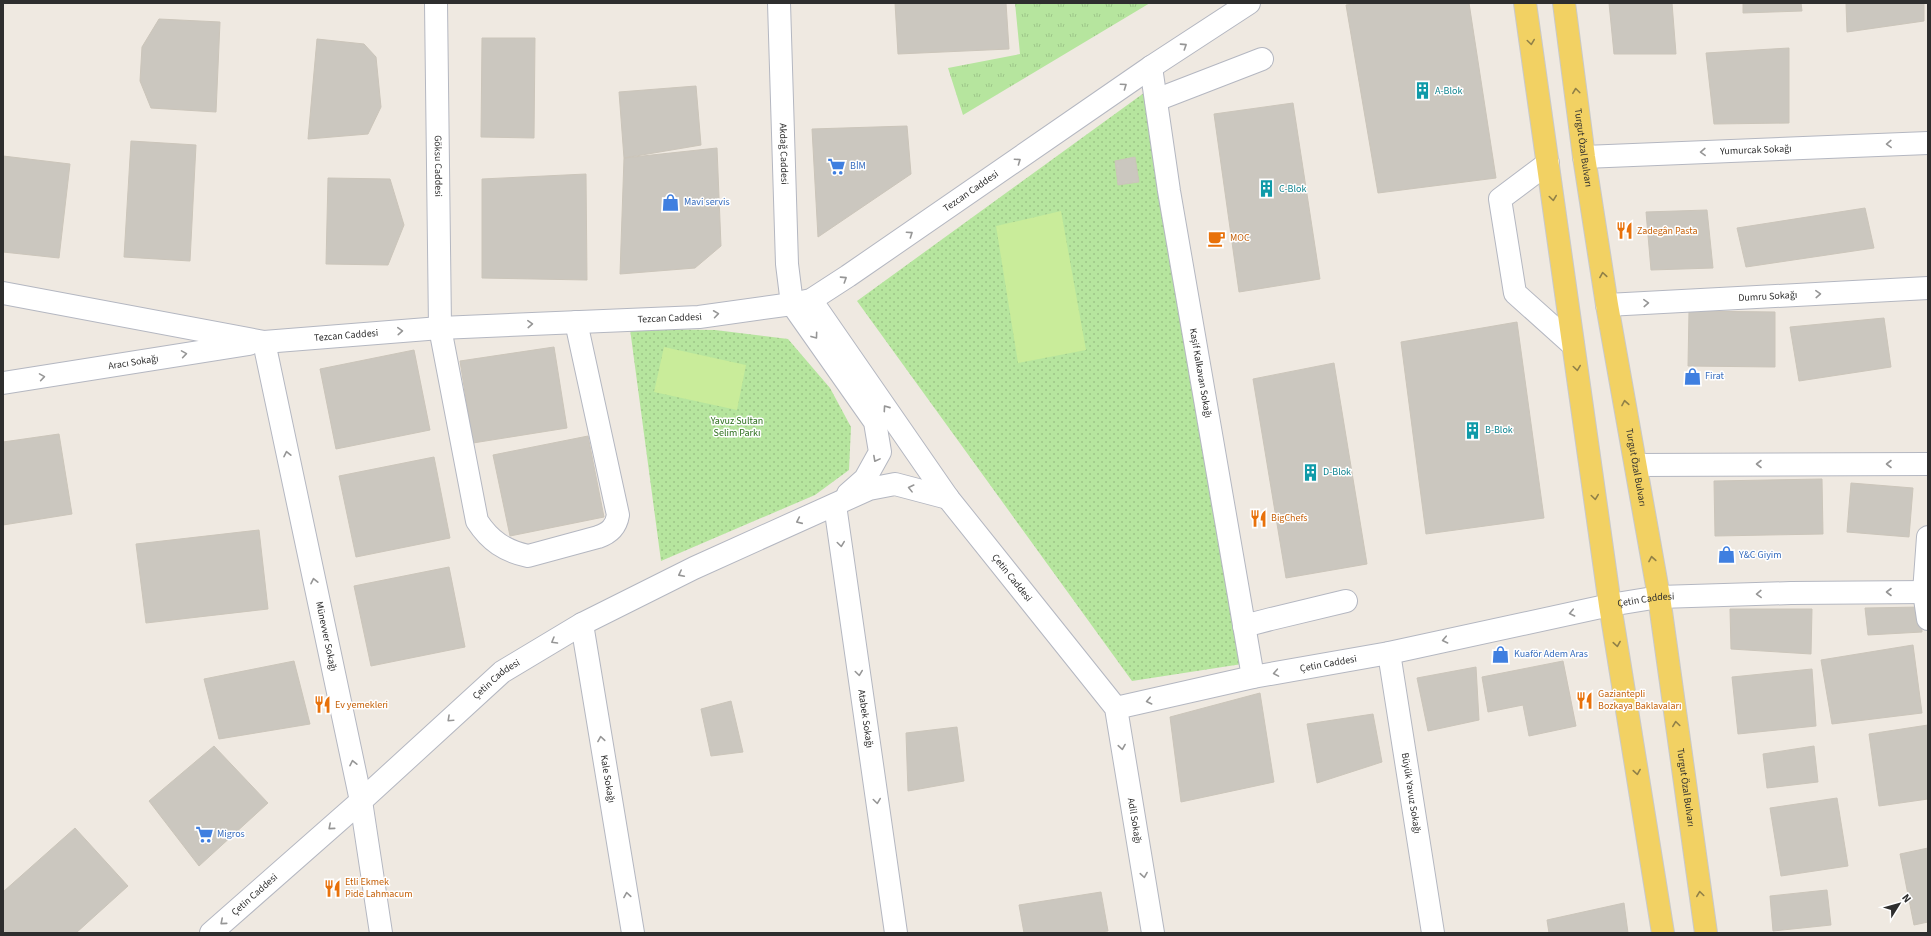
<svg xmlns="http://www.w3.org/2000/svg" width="1931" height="936" font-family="'Source Sans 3',sans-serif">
<defs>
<pattern id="grass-tufts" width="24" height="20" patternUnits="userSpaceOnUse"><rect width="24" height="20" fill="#b6e59e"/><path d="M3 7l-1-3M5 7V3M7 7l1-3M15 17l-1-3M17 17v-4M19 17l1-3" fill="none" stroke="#9dc588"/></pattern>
<pattern id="park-dots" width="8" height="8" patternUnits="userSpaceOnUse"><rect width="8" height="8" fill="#b6e59e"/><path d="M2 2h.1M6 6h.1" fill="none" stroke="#9dc588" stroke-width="1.8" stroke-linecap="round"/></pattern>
</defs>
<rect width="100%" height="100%" fill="#efe9e1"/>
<!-- grass -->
<path fill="url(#grass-tufts)" d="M1015,3h135l-187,112 -15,-47 72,-14z"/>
<!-- park -->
<path fill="url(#park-dots)" d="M1148,90l94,574 -110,17 -275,-380z
M630,329l85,1 73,9 42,49 21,39 -2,43 -34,25 -154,66z"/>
<!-- pitch -->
<path fill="#c9ec9a" d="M1061,211l25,139 -68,13 -22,-137z
M664,347l82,18 -9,45 -83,-18z"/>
<!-- building -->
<path fill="#cbc7bf" stroke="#cbc5ba" d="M895,3h111l3,46 -111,5z
M1360,3h109l27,175 -118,15 -32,-188z
M1609,3h63l4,51h-62z
M1743,3h58l1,8 -59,2z
M1846,3h78v18l-77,11z
M159,19l61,3 -4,90 -65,-4 -11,-27 2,-34z
M482,38h53l-1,100 -53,-1z
M317,39l47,5 12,13 5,50 -13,27 -60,5z
M1789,48v75l-75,1 -8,-71z
M696,86l5,59 -77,13 -5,-66z
M1293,103l27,176 -81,13 -25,-178z
M907,126l4,48 -93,63 -6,-108z
M131,141l65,4 -6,116 -66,-4z
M717,148l4,98 -26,22 -75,6 4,-116z
M3,156l67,8 -11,94 -56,-6z
M1135,157l4,25 -21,3 -3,-24z
M586,174l1,106 -105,-2v-99z
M328,178l62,1 14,46 -16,40 -62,-1z
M1865,208l9,40 -128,19 -9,-39z
M1707,210l6,58 -62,2 -5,-58z
M1689,311l86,1v55l-87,-1z
M1884,318l7,49 -92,14 -9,-54z
M1517,322l27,196 -118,16 -25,-192z
M554,347l13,81 -94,15 -13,-82z
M414,350l16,80 -94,19 -16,-80z
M1334,363l33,201 -81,14 -33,-199z
M59,434l13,80 -69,11v-83z
M588,436l16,81 -94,19 -17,-81z
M434,457l16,81 -94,19 -17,-81z
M1822,479l1,55 -108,2 -1,-55z
M1851,483l62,5 -4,49 -62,-5z
M259,530l9,79 -122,14 -10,-79z
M449,567l16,80 -94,19 -17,-80z
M1921,607l1,25 -54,3 -3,-27z
M1730,609h82l-1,45 -80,-5z
M1913,645l9,68 -90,11 -11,-64z
M294,661l16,63 -91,15 -15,-60z
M1563,661l13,65 -47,10 -6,-31 -35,7 -6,-35z
M1476,667l3,53 -51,11 -11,-53z
M1812,669l4,57 -78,8 -6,-57z
M1260,693l14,89 -93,20 -11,-85z
M731,701l12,51 -32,4 -10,-47z
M1373,714l9,48 -65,21 -10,-59z
M1928,725v74l-49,7 -10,-72z
M957,727l7,54 -56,10 -2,-58z
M214,746l54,57 -69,63 -50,-65z
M1814,746l4,36 -51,6 -4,-34z
M1837,798l11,68 -67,10 -11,-68z
M75,828l53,58 -52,47h-73v-41z
M1928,848v74l-14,3 -14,-71z
M1827,890l4,35 -58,6 -3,-35z
M1101,892l7,39 -15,2h-69l-5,-28z
M1624,903l4,30h-79l-2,-13z"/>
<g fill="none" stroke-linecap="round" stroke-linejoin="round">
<defs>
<g id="minor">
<path id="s1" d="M436,3l4,325 37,193c13,20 28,30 51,35l70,-19c12,-4 18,-10 20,-22l-42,-193"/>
<path id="s2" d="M779,3l8,261 5,40 83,118 5,30 -15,27 -17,15"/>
<path id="s3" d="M1151,67l18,124 84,486"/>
<path d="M1156,100l106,-41"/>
<path id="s4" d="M1584,157l344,-14"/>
<path d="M1548,163l-48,36 15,94 58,52"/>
<path id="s5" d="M3,293l261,49 176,-14 259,-11 93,-13 19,-4 37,-24 303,-209 98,-64"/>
<path id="s6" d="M811,300l137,198 168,210 37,225"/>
<path id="s7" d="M1607,305l321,-17"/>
<path id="s8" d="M264,342l97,459 20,132"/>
<path id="s9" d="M3,383l246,-39"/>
<path d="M1636,465l292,-1"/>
<path id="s10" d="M835,505l61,428"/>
<path d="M1928,537l-4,55 4,27"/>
<path id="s11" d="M582,624l51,309"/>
<path d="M1244,626l27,-7 75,-18"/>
<path id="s12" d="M1389,653l44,280"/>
<path id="s13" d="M1116,708l137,-31 136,-24 221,-48 49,-8 132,-4 137,-1"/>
<path id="s14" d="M211,933l150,-132 141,-129 80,-48 112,-56 175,-79 26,-5 53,14"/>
</g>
<g id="major">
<path d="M1525,3l85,602 53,328"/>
<path id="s15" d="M1564,3l20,154 23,148 52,292 47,336"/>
</g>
</defs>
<!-- minor casing -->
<use href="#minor" stroke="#b4b7c1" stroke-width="24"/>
<!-- major casing -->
<use href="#major" stroke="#c9c9c9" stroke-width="24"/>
<!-- minor -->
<use href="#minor" stroke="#fff" stroke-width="22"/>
<!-- major -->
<use href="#major" stroke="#f2d163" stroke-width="22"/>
</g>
<!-- one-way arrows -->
<defs><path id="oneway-chevron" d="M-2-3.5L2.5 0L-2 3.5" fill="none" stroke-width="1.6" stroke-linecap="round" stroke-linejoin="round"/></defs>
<g stroke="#908048">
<use href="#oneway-chevron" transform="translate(1531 42) rotate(82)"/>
<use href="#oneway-chevron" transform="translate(1576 91) rotate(-97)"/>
<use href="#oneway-chevron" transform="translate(1553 198) rotate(82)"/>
<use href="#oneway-chevron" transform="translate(1603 275) rotate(-99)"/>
<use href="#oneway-chevron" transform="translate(1577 368) rotate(82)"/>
<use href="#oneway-chevron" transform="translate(1625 403) rotate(-100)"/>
<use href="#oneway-chevron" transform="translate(1595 497) rotate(82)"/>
<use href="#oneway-chevron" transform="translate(1652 559) rotate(-100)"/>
<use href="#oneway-chevron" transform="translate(1617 644) rotate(81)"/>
<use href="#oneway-chevron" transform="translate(1676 724) rotate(-98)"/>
<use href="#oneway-chevron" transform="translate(1637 772) rotate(81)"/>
<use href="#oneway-chevron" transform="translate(1700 894) rotate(-98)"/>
</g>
<g stroke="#969696">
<use href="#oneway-chevron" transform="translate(1184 46) rotate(-33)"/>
<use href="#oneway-chevron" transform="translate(1124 86) rotate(-35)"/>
<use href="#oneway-chevron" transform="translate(1889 144) rotate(178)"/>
<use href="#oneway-chevron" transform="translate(1703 152) rotate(178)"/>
<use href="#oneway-chevron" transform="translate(1018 161) rotate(-35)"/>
<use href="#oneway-chevron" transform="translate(910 234) rotate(-34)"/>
<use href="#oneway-chevron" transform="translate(844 279) rotate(-33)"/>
<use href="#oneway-chevron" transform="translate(1818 294) rotate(-3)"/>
<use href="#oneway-chevron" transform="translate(1646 303) rotate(-3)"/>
<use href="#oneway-chevron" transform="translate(716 314) rotate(-8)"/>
<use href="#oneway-chevron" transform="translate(530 324) rotate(-3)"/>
<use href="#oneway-chevron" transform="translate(400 331) rotate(-4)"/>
<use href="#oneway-chevron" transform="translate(815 336) rotate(54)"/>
<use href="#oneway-chevron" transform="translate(184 354) rotate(-9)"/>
<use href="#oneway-chevron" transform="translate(42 377) rotate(-9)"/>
<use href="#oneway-chevron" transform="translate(886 408) rotate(-125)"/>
<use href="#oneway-chevron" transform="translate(287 454) rotate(-102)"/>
<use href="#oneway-chevron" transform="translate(876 459) rotate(118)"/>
<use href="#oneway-chevron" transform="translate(1759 464) rotate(180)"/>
<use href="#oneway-chevron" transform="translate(1889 464) rotate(180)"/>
<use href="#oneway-chevron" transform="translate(911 488) rotate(-166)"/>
<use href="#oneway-chevron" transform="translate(799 521) rotate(156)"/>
<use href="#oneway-chevron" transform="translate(841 544) rotate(82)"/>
<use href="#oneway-chevron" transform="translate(681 574) rotate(153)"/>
<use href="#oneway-chevron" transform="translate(314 581) rotate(-102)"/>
<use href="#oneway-chevron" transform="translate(1889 592) rotate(180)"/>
<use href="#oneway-chevron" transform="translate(1759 594) rotate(178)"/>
<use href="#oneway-chevron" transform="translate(1572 613) rotate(168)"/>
<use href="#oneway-chevron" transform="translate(1445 640) rotate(168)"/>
<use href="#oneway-chevron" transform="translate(554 641) rotate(150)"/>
<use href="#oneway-chevron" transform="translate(859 673) rotate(82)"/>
<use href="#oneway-chevron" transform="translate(1276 673) rotate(170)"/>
<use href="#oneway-chevron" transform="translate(1149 701) rotate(167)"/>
<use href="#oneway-chevron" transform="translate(450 719) rotate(137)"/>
<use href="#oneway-chevron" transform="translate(601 739) rotate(-99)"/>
<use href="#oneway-chevron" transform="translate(1122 747) rotate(81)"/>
<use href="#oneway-chevron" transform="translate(353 763) rotate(-102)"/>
<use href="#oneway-chevron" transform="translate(877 801) rotate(82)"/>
<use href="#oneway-chevron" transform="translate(331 827) rotate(139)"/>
<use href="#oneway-chevron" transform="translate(1144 875) rotate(81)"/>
<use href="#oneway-chevron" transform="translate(627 895) rotate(-99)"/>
<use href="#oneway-chevron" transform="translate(223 922) rotate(139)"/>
</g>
<!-- icons -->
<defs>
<symbol id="building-bare" viewBox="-9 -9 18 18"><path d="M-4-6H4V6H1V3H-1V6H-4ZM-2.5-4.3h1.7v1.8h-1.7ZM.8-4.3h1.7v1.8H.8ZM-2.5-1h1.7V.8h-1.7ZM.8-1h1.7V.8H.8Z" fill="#0f9aa8" stroke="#fff" stroke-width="2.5" paint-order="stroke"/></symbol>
<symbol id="supermarket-bare" viewBox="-9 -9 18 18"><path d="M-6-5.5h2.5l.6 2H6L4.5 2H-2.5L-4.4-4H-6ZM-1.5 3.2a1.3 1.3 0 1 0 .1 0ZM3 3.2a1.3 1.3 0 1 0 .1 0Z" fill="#3f7fe0" stroke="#fff" stroke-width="2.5" paint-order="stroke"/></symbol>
<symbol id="shop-bare" viewBox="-9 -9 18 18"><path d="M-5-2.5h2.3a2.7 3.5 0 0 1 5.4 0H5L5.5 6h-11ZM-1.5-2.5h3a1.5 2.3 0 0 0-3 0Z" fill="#3f7fe0" stroke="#fff" stroke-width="2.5" paint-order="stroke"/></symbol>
<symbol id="restaurant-bare" viewBox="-9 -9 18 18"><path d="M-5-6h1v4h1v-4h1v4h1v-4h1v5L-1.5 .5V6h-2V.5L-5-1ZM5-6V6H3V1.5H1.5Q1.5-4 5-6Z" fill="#e8710a" stroke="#fff" stroke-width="2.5" paint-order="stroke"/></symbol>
<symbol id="cafe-bare" viewBox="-9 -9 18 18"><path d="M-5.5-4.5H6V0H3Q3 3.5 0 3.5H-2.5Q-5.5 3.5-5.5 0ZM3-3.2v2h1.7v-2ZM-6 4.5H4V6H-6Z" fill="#e8710a" stroke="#fff" stroke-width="2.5" paint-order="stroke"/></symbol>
</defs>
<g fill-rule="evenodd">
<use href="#building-bare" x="1410" y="78" width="25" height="25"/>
<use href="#supermarket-bare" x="824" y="154" width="25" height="25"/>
<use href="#building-bare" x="1254" y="176" width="25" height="25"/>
<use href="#shop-bare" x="658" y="190" width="25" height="25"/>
<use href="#restaurant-bare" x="1612" y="218" width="25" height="25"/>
<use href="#cafe-bare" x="1204" y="226" width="25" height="25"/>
<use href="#shop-bare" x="1680" y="364" width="25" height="25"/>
<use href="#building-bare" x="1460" y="418" width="25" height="25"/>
<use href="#building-bare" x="1298" y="460" width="25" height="25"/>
<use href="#restaurant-bare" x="1246" y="506" width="25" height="25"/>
<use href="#shop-bare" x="1714" y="542" width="25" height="25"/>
<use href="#shop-bare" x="1488" y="642" width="25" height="25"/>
<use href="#restaurant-bare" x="1572" y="688" width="25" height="25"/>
<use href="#restaurant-bare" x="310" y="692" width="25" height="25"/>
<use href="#supermarket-bare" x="192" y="822" width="25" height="25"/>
<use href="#restaurant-bare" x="320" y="876" width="25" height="25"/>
</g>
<g text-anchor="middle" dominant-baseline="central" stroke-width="3" stroke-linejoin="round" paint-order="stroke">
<!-- culture labels -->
<g font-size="10" fill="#0d838f" stroke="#fff" text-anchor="start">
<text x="1435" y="91">A-Blok</text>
<text x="1279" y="189">C-Blok</text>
<text x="1485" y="430">B-Blok</text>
<text x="1323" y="472">D-Blok</text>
</g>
<!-- street labels -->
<g font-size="10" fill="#2e2e2e" stroke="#fff">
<text stroke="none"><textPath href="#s15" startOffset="146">Turgut Özal Bulvarı</textPath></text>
<text stroke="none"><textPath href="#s4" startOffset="172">Yumurcak Sokağı</textPath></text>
<text stroke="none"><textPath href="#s2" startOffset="151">Akdağ Caddesi</textPath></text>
<text stroke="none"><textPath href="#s1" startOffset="163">Göksu Caddesi</textPath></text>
<text stroke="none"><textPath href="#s5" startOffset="1008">Tezcan Caddesi</textPath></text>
<text stroke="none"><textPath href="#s7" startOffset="161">Dumru Sokağı</textPath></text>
<text stroke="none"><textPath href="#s5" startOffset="672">Tezcan Caddesi</textPath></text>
<text stroke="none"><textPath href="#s5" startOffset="348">Tezcan Caddesi</textPath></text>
<text stroke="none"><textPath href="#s9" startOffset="132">Aracı Sokağı</textPath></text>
<text stroke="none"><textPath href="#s3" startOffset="310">Kaşif Kalkavan Sokağı</textPath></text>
<text stroke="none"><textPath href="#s15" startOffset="470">Turgut Özal Bulvarı</textPath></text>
<text stroke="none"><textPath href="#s6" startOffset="343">Çetin Caddesi</textPath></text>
<text stroke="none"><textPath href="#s13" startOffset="541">Çetin Caddesi</textPath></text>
<text stroke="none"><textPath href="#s8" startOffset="301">Münevver Sokağı</textPath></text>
<text stroke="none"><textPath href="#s13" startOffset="217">Çetin Caddesi</textPath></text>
<text stroke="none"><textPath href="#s14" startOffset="382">Çetin Caddesi</textPath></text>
<text stroke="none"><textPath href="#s10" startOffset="216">Atabek Sokağı</textPath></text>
<text stroke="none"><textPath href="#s11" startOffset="157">Kale Sokağı</textPath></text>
<text stroke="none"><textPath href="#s15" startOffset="794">Turgut Özal Bulvarı</textPath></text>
<text stroke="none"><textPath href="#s12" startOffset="142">Büyük Yavuz Sokağı</textPath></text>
<text stroke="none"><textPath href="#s6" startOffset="624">Adil Sokağı</textPath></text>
<text stroke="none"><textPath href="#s14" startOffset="58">Çetin Caddesi</textPath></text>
</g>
<!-- shop labels -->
<g font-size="10" fill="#366cbe" stroke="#fff" text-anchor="start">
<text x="850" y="166">BİM</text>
<text x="684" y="202">Mavi servis</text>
<text x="1705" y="376">Firat</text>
<text x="1739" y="555">Y&amp;C Giyim</text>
<text x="1514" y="654">Kuaför Adem Aras</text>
<text x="217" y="834">Migros</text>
</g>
<!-- food labels -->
<g font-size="10" fill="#c56008" stroke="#fff" text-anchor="start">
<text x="1637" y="231">Zadegân Pasta</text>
<text x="1230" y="238">MOC</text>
<text x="1271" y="518">BigChefs</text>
<text x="1598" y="694">Gaziantepli<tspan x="1598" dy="12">Bozkaya Baklavaları</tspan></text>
<text x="335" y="705">Ev yemekleri</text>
<text x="345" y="882">Etli Ekmek<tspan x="345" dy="12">Pide Lahmacum</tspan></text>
</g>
<!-- park labels -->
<g font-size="10" fill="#2c6e1b" stroke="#fff">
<text x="737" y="421">Yavuz Sultan<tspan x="737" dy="12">Selim Parkı</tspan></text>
</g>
</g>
<!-- border -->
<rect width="1931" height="936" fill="none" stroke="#2e2e2e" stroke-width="8"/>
<!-- north arrow -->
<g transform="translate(1899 904) rotate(53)" stroke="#ffffff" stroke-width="3" paint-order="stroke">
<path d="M0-3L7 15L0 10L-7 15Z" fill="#2e2e2e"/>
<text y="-6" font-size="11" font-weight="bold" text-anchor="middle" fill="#2e2e2e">N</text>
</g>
</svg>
